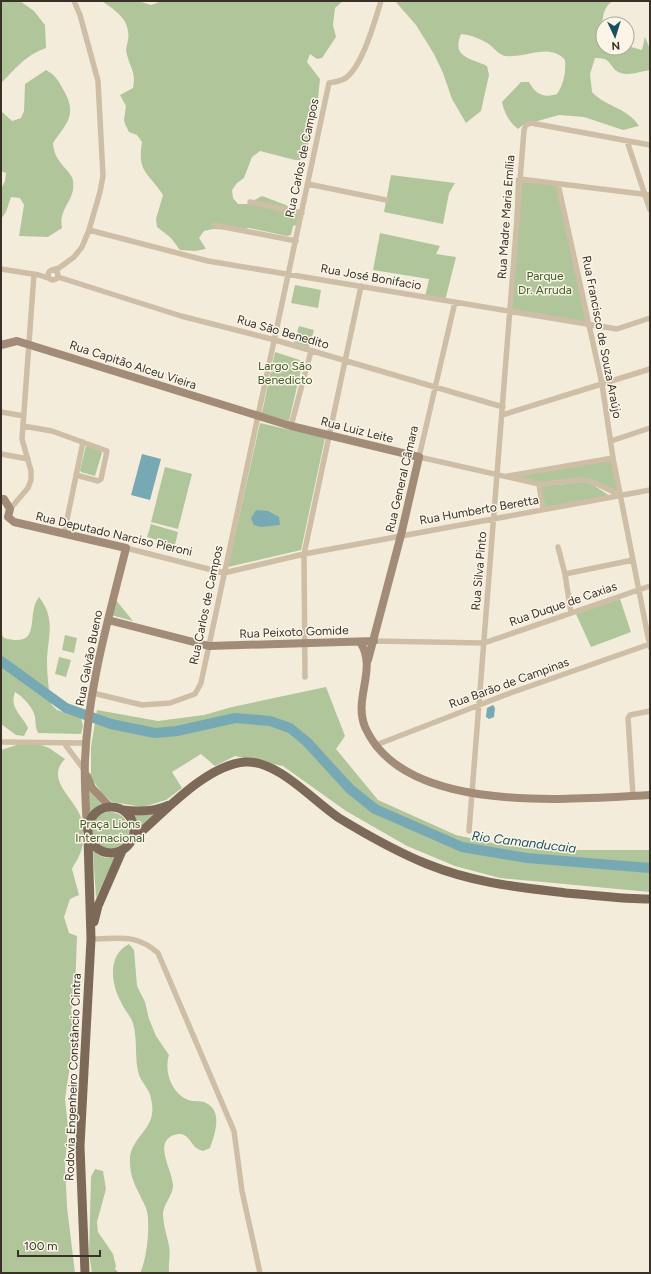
<svg xmlns="http://www.w3.org/2000/svg" width="651" height="1274" font-family="Figtree,sans-serif">
<rect width="100%" height="100%" fill="#f4ecdb"/>
<!-- green -->
<path fill="#b0c59a" d="M1,1h19l14,10 11,14 1,23c-21,7 -30,21 -45,35z
M102,1h36l13,4 11,-4h181l-8,7 -2,17 3,12 -14,21 -5,1 -7,-5 -3,8 13,17 -4,39 -11,37 -5,5h-5l-35,-9 -8,6 -8,21 -7,5 -5,7 1,8 5,6h9l15,-8 24,9 14,10 -1,9 -6,2 -2,9 -4,1 -38,-8 -10,2 -26,-1 -9,2 -5,7 7,11 -11,2 -15,-1 -9,-12 -14,-11 -1,-8 7,-24c-15,-23 -26,-22 -21,-53l-5,-7 -8,-3 -4,-8 -1,-4 2,-14 -6,-11 13,-7c3,-16 -2,-18 -6,-33 -2,-6 0,-9 1,-15 3,-20 -12,-29 -26,-39z
M395,1h218c-15,8 -10,33 -10,47h24v-2l15,4 3,-13 5,12v21c-8,1 -21,6 -29,3 -13,-4 -7,-16 -26,-15l-5,16 2,18c14,15 36,16 47,34l-16,4 -39,-13 -25,-2 -36,10 -5,4c-8,-6 -14,-16 -16,-27l19,-20h8c7,13 15,16 28,12 7,-11 9,-22 8,-34 -16,-18 -40,-1 -60,-4 -7,-2 -10,-7 -15,-11 -8,-6 -19,-10 -29,-11 -10,24 10,24 26,32l2,9 -8,36 -15,12 -14,-24 -9,-26 -9,-19 -18,-29z
M46,70c9,5 12,10 17,19 15,26 4,33 -10,54 1,21 19,27 20,38 3,20 -15,26 -11,47l-14,9 -29,-1 5,-31 -4,-7 -9,-1 -5,15 -5,7v-30l4,-8 1,-8 -5,-2v-60l11,10 9,-3 3,-7 1,-27z
M391,175l64,8 -6,10 -6,31 -59,-12z
M516,178l42,6 30,139 -77,-12z
M380,233l60,13 -4,8 20,3 -11,44 -20,-4 4,-18 -56,-9z
M295,285l26,5 -3,18 -27,-5z
M299,326l15,4 -5,17 -15,-4z
M275,352l28,9 -14,60 -27,-8z
M260,423l65,15 -24,112 -73,17z
M86,446l15,5 1,2 -7,23 -14,-4 -1,-2z
M612,459l6,33 -29,-12 -49,2 -28,-5z
M165,467l27,7 -14,55 -27,-7z
M578,482l12,1 20,13 -65,12 -4,-23h17z
M151,524l27,8 -3,13 -28,-8z
M39,597c18,23 8,41 8,66 0,13 2,28 4,41l6,6 24,8 2,8 -2,8 -43,-1c-3,-6 -2,-9 -3,-16 -2,-10 -12,-20 -20,-25 -6,17 7,22 13,36l-4,8 -8,-1 -15,-11v-90l3,4c40,11 21,-24 35,-41z
M115,599l18,22 -22,-6z
M620,599l11,33 -40,15 -15,-33z
M65,635l12,3 -3,15 -12,-3z
M59,657l12,3 -5,17 -11,-3z
M326,687l19,49 -9,13 42,51 78,35 41,9 49,6h104v42l-150,-14 -45,-12 -48,-20 -61,-35 -63,-45 -48,-10 -20,10 -14,-12 -29,18 10,16 -16,12 -23,7 -31,-5 -10,-9 -11,-15v-31l6,-37 61,11 46,-6 28,-8z
M33,742l16,6 16,11c-22,22 14,41 17,63 2,10 2,25 -3,34 -2,5 -5,8 -7,13l7,26 -9,4 -6,18 5,16 8,3 -2,55 -4,20 5,27 -4,14 -7,47 3,28 -3,39 2,41 8,66h-74v-523l22,-7z
M88,789l13,15 -12,9z
M91 831a19 19 0 1 1 38 0a19 19 0 1 1-38 0Z
M159,813l-20,19 -2,-9 -4,-7z
M93,851c7,6 12,8 22,6l-19,41z
M129,944l5,6 3,36 8,16 4,17 7,17 13,19c-5,16 2,38 19,45 5,2 12,0 18,3 17,8 9,31 4,45l-7,3c-2,-1 -6,-2 -8,-4 -6,-7 -9,-16 -21,-12 -22,8 0,37 -1,52 -1,9 -9,17 -10,26 0,11 4,22 6,33 2,8 -1,18 0,27h-29c7,-13 11,-52 6,-65 -7,-17 -17,-29 -16,-48 0,-20 20,-29 22,-46 1,-5 0,-11 -1,-15 -1,-9 -9,-16 -12,-24 -5,-17 -1,-35 -6,-52 -3,-8 -9,-13 -12,-21 -10,-18 -14,-47 8,-58z
M95,1169l8,2 3,18 -9,33 1,10 15,22 3,12 -1,3 4,4h-27l-3,-19 2,-77z"/>
<!-- water -->
<path fill="#77a9b4" d="M142,454l19,5 -11,41 -19,-5z
M256,510l12,1 11,6 1,8 -19,2 -7,-2 -3,-7z
M493,705l2,3 -1,9 -5,2 -3,-2 1,-9z"/>
<g fill="none" stroke-linecap="round" stroke-linejoin="round">
<!-- river -->
<path stroke="#77a9b4" stroke-width="10" d="M1,661l65,47 45,16 44,9 22,-2 58,-13 35,3 20,7 17,14 43,47 25,20 87,38 65,11 123,10"/>
<!-- street -->
<path stroke="#cebea6" stroke-width="5.5" d="M627,141l23,69
M520,179l130,16
M308,184l78,16
M558,184l44,200 11,74 37,189
M250,202l52,11
M214,225l82,16
M89,230l119,31 409,68 33,-11
M1,269l38,6 12,4
M52,270l7,-2 15,-11 8,-10 7,-17 11,-38 3,-16 -5,-95 -18,-66 -6,-14
M48 275a5 5 0 1 1 10 0a5 5 0 1 1-10 0Z
M58,277l123,39 94,24 228,67
M455,302l-36,155 120,27c15,0 37,-6 50,-3 11,3 22,10 32,15
M1,412l23,4
M502,415l148,-46
M23,426l29,5 55,20 -6,28 -3,2 -22,-6
M291,426l20,-75
M611,441l39,-13
M1,454l27,5
M508,476l105,-18
M539,484l4,26
M10,509l18,-21 3,-8v-9l-9,-32 12,-165
M64,534l19,-92
M558,547l7,27
M126,548l98,25 80,-19 346,-64
M571,613l-6,-39 68,-14
M374,641l110,2 166,-57
M305,677l-1,-123 57,-268
M93,693l49,12 28,-2 25,-9 6,-11 128,-600c5,-1 11,-2 15,-4 18,-10 31,-59 37,-78
M1,742l86,1
M64,743l21,28
M376,745l129,-50 145,-51
M633,796l-5,-78 2,-3 20,-4
M469,831l55,-701 2,-5 5,-2 119,22
M91,939c28,0 44,-6 67,14l76,178 8,60 18,82"/>
<!-- secondary -->
<path stroke="#a28c77" stroke-width="8" d="M1,345l16,-4 274,85 128,31 -18,78 -33,125
M1,499h3l6,10 -2,8 6,5 112,26c-17,69 -38,140 -41,212 -1,23 1,46 2,70
M108,620l101,26 165,-5
M360,642c18,26 -7,56 5,85 39,89 206,72 285,68
M87,776l5,12 18,19"/>
<!-- primary -->
<path stroke="#7d6957" stroke-width="9" d="M88 830a23 23 0 1 1 46 0a23 23 0 1 1-46 0Z
M123,810c16,2 31,2 46,-5
M132,840c30,-25 73,-75 113,-78 33,-2 68,39 94,56 28,17 58,34 88,46 47,19 90,23 139,29 28,2 56,6 84,6
M94,922l4,-16 24,-55
M85,1273l-5,-127 11,-207 -3,-101"/>
</g>
<g text-anchor="middle" dominant-baseline="central" stroke-width="3" stroke-linejoin="round" paint-order="stroke">
<!-- street labels -->
<g font-size="12" fill="#393028" stroke="#fbf5e8">
<text transform="translate(302 158) rotate(-78)">Rua Carlos de Campos</text>
<text transform="translate(506 217) rotate(-86)">Rua Madre Maria Emília</text>
<text transform="translate(371 277) rotate(10)">Rua José Bonifacio</text>
<text transform="translate(283 332) rotate(16)">Rua São Benedito</text>
<text transform="translate(602 337) rotate(79)">Rua Francisco de Souza Araújo</text>
<text transform="translate(133 365) rotate(18)">Rua Capitão Alceu Vieira</text>
<text transform="translate(357 430) rotate(14)">Rua Luiz Leite</text>
<text transform="translate(402 479) rotate(-77)">Rua General Câmara</text>
<text transform="translate(479 510) rotate(-10)">Rua Humberto Beretta</text>
<text transform="translate(114 534) rotate(13)">Rua Deputado Narciso Pieroni</text>
<text transform="translate(479 571) rotate(-85)">Rua Silva Pinto</text>
<text transform="translate(563 604) rotate(-19)">Rua Duque de Caxias</text>
<text transform="translate(206 605) rotate(-78)">Rua Carlos de Campos</text>
<text transform="translate(294 632) rotate(-2)">Rua Peixoto Gomide</text>
<text transform="translate(89 658) rotate(-79)">Rua Galvão Bueno</text>
<text transform="translate(509 683) rotate(-20)">Rua Barão de Campinas</text>
<text transform="translate(73 1077) rotate(-88)">Rodovia Engenheiro Constâncio Cintra</text>
</g>
<!-- park labels -->
<g font-size="12" fill="#415a29" stroke="#fbf5e8">
<text x="545" y="276">Parque<tspan x="545" dy="14">Dr. Arruda</tspan></text>
<text x="285" y="366">Largo São<tspan x="285" dy="14">Benedicto</tspan></text>
<text x="110" y="824">Praça Lions<tspan x="110" dy="14">Internacional</tspan></text>
</g>
<!-- water labels -->
<g font-size="13" font-style="italic" fill="#19505f" stroke="#fbf5e8">
<text transform="translate(524 842) rotate(7)">Rio Camanducaia</text>
</g>
</g>
<!-- border -->
<rect width="651" height="1274" fill="none" stroke="#393028" stroke-width="4"/>
<!-- north arrow -->
<g transform="translate(615 36) rotate(176)"><circle r="19" fill="#fbf5e8" stroke="#ada69b"/>
<path d="M0-3L7 15L0 10L-7 15Z" fill="#19505f"/>
<text y="-6" font-size="11" font-weight="bold" text-anchor="middle" fill="#393028">N</text>
</g>
<!-- scale -->
<path d="M18 1250v6h82v-6" fill="none" stroke="#393028" stroke-width="2"/>
<text x="24" y="1250" font-size="12" fill="#393028" stroke="#fbf5e8" stroke-width="3" paint-order="stroke">100 m</text>
</svg>
